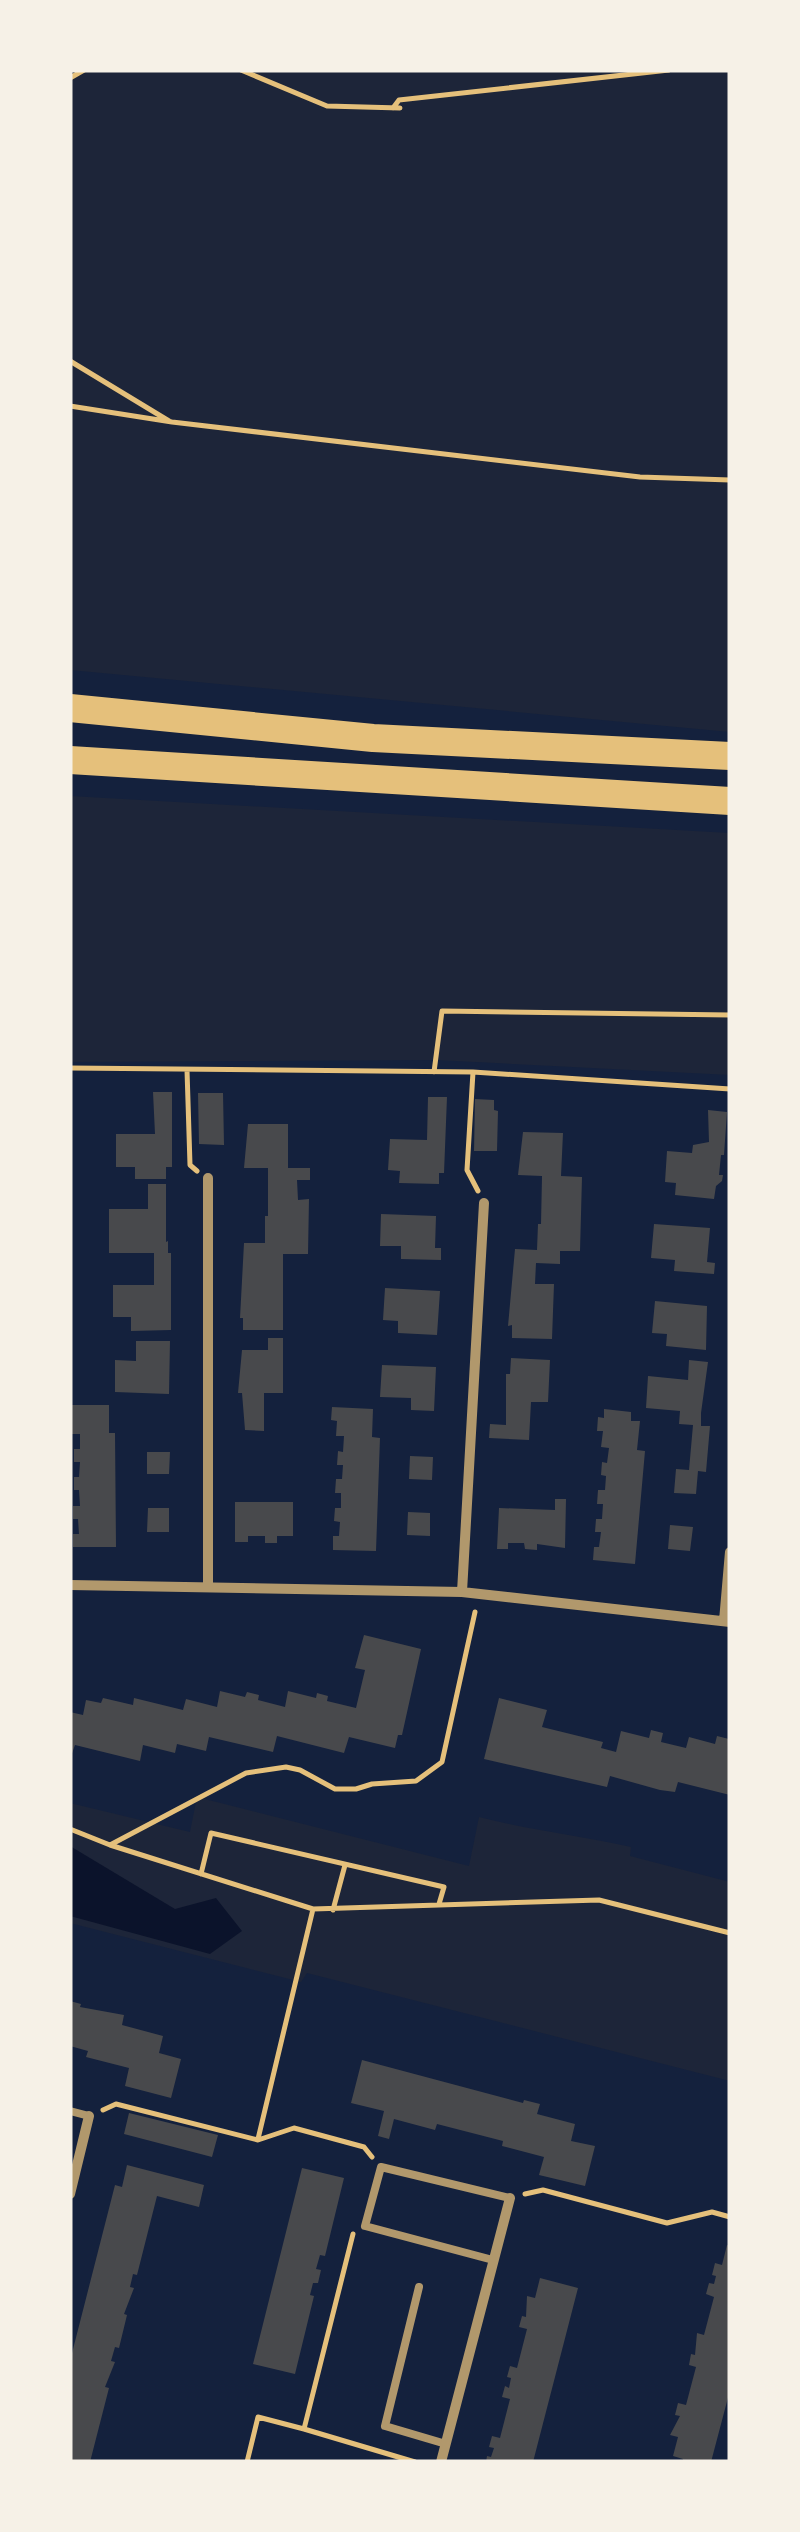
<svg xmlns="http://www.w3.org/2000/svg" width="800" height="2532" font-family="'Roboto Serif',serif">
<rect width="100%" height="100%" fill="#14213d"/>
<!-- green -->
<path fill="#1d2539" d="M70,70h660v662l-660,-62z
M70,796l660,37v242l-294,-15 -366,2z
M197,1797l272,69 10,-49c51,13 102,19 152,30l-1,9 100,26v199l-423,-108 -6,9 -231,-59v-120l120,29z"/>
<!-- water -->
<path fill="#0b132b" d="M70,1846l105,63 41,-11 26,33 -32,23 -140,-38z"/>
<!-- building -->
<path fill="#48494c" d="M153,1092h19v75h-6v12h-31v-12h-19v-33h39z
M198,1093h25l1,52 -25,-1z
M428,1097h19l-3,76h-5v11l-40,-1 1,-12 -12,-1 2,-31 37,1z
M475,1099l19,1v10l4,1 -1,40h-23z
M708,1110l19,2 -3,43h-3l-2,20h4l-1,6 -6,5 -2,13 -39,-4 1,-12 -11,-1 2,-31 25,2 1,-8 16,-3z
M248,1124h40v44h22v12h-13l1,20 11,-1 -1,55h-25v76h-40v-12h-3l4,-75h21v-27h3v-48h-24z
M523,1132l40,1 -2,43 21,1 -2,74h-20v13l-24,-1 -1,21h19l-2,55 -40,-1v-13l-4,1 7,-77 22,1 1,-26h3l1,-48 -24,-1z
M148,1184h18v58l2,-1v12h3v77l-40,1v-14h-18v-32h41v-32h-45v-44h39z
M381,1214l55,2 -1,32h6v12l-40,-1v-13h-21z
M654,1224l56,4 -3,34 8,1 -1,11 -40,-3 1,-11 -24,-2z
M385,1288l55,3 -3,44 -39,-2v-12l-15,-1z
M655,1301l52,5 -1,44 -40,-4 1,-12 -15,-1z
M268,1338h15v55h-19v38l-19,-1 -3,-37h-4l4,-43h26z
M136,1341h34l-1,53 -54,-2v-32l21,1z
M511,1358l39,2 -2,42h-17l-2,38 -40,-2 1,-14 16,1v-51h4z
M689,1360l19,2 -7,51v13h9l-4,46 -8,-1 -2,23 -22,-1 2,-24 13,1 4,-45 -14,-1 1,-13 -34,-3 2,-32 40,4z
M382,1365l54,2 -2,44 -23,-1v-12l-31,-1z
M70,1405h39v28h6l1,114h-43v-13h6l-1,-15h-5v-13h7l-1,-16h-5v-13h5l1,-15h-6v-13h6v-15h-8z
M332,1407l41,2 -1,28 8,1 -4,113 -43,-1v-14h6l1,-14 -6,-1 1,-13h6v-15h-6l1,-14h6l1,-14h-6l1,-14 5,1 1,-16h-8l1,-15 -6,-1z
M604,1409l27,3v9h9l-3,29 8,1 -10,113 -42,-4 1,-13h5l2,-15h-6l1,-13h6l1,-15h-6l1,-14h7l1,-14 -5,-1 1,-13 5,1 2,-15 -8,-1 2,-16h-6l1,-14 6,1z
M147,1452h23l-1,22h-22z
M410,1456l23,1 -1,23 -23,-1z
M555,1499h11l-1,49 -28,-4v6l-12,-1 -1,-6h-16v6h-11l2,-41 56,2z
M235,1502h58v34h-16v7h-12v-7h-17v6h-13z
M148,1508h21v24h-22z
M408,1512l22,1v23l-23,-1z
M670,1525l23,2 -3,24 -22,-2z
M364,1635l57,14 -19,86h-4l-3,13 -46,-11 -5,16 -67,-17 -4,16 -64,-15 -3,14 -29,-7 -2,9 -32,-8 -3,16 -65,-16 -5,14v-47l13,3 3,-15 15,3 2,-5 30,7 1,-7 49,12 3,-11 31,8 3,-16 25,6 2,-5 12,3 -1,5 27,7 3,-16 28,7 1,-5 11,3 -1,5 29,7 9,-38 -10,-2z
M499,1698l48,12 -5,17 61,15 -2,6 15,4 5,-21 28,7 2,-8 12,3 -2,9 25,6 3,-11 26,7 2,-8 12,3 1,56 -52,-13 -3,10 -15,-2 -50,-14 -3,11 -123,-28z
M70,2001l11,3 -1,3 44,8 -2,10 41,11 -4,17 22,6 -10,39 -46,-12 4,-18 -43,-11 2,-6 -18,-5z
M362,2060l161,43 1,-3 16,4 -3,10 38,10 -4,17 24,5 -10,40 -46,-11 5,-18 -42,-11 1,-5 -66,-17 -2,6 -41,-11 -5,20 -11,-3 6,-25 -33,-8z
M129,2113l89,22 -6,22 -88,-23z
M127,2165l77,20 -5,22 -42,-11 -20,79 -4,-1 -3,13 4,1 -10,26 3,1 -8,33 -4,-1 -4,14 4,1 -10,25 4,1 -19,74h-20v-101l45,-176 7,2z
M302,2168l42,10 -19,78 -5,-1 -4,14 5,1 -3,13h-5l-3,12 4,1 -19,78 -42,-10z
M727,2245l3,1v144l-19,72h-29l1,-3 -10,-3 5,-19 -8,-2 10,-19 -5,-1 3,-12 8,2 10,-38 -7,-2 2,-11 4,1 2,-22 7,2 10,-38 -8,-3 3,-11 5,1 2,-8 -4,-1 3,-12 7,2z
M540,2278l38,10 -45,174h-47l1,-6 4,1 3,-9 -5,-1 3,-11 8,2 10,-39 -8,-2 3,-11 4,2 2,-10 -4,-1 3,-11 7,2 10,-39 -8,-2 3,-11 4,1 1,-21 8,2z"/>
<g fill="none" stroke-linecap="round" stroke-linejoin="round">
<!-- path -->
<path stroke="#e5c07b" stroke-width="5" d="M241,70l86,36 73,2
M70,78l14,-8
M393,108l6,-8 270,-30
M70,361l99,60
M70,406l102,16 468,55 90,3
M70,1068l403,4 257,17
M187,1070l3,95 7,6
M434,1072l8,-61 288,4
M473,1072l-6,98 11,21
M70,1829l40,16 203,64 286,-9 131,33
M110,1845l136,-72 40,-6 14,3 35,19h21l16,-5 44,-3 26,-19 33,-150
M201,1874l10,-41 233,54 -5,17
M333,1910l12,-45
M103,2110l13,-6 142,36 36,-12 70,19 8,10
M258,2139l55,-230
M525,2194l18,-4 124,33 45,-11 18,5
M353,2234l-49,195 111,33
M247,2462l11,-45 46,12"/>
<!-- service -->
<path stroke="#b1986c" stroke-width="8" d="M70,2111l19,5
M493,2260l-128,-34 16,-59 129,31
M419,2287l-34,139 61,18"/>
<!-- minor -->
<path stroke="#b1986c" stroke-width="10" d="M208,1178v408
M70,1585l392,7 268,30
M462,1592l22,-389
M724,1621l6,-69
M70,2194l19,-78
M441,2462l69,-264"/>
<!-- motorway -->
<path stroke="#e5c07b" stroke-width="28" d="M70,708l303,30 357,18
M70,760l660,41"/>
</g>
<!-- border -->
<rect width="800" height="2532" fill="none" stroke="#f6f1e7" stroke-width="145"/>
</svg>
